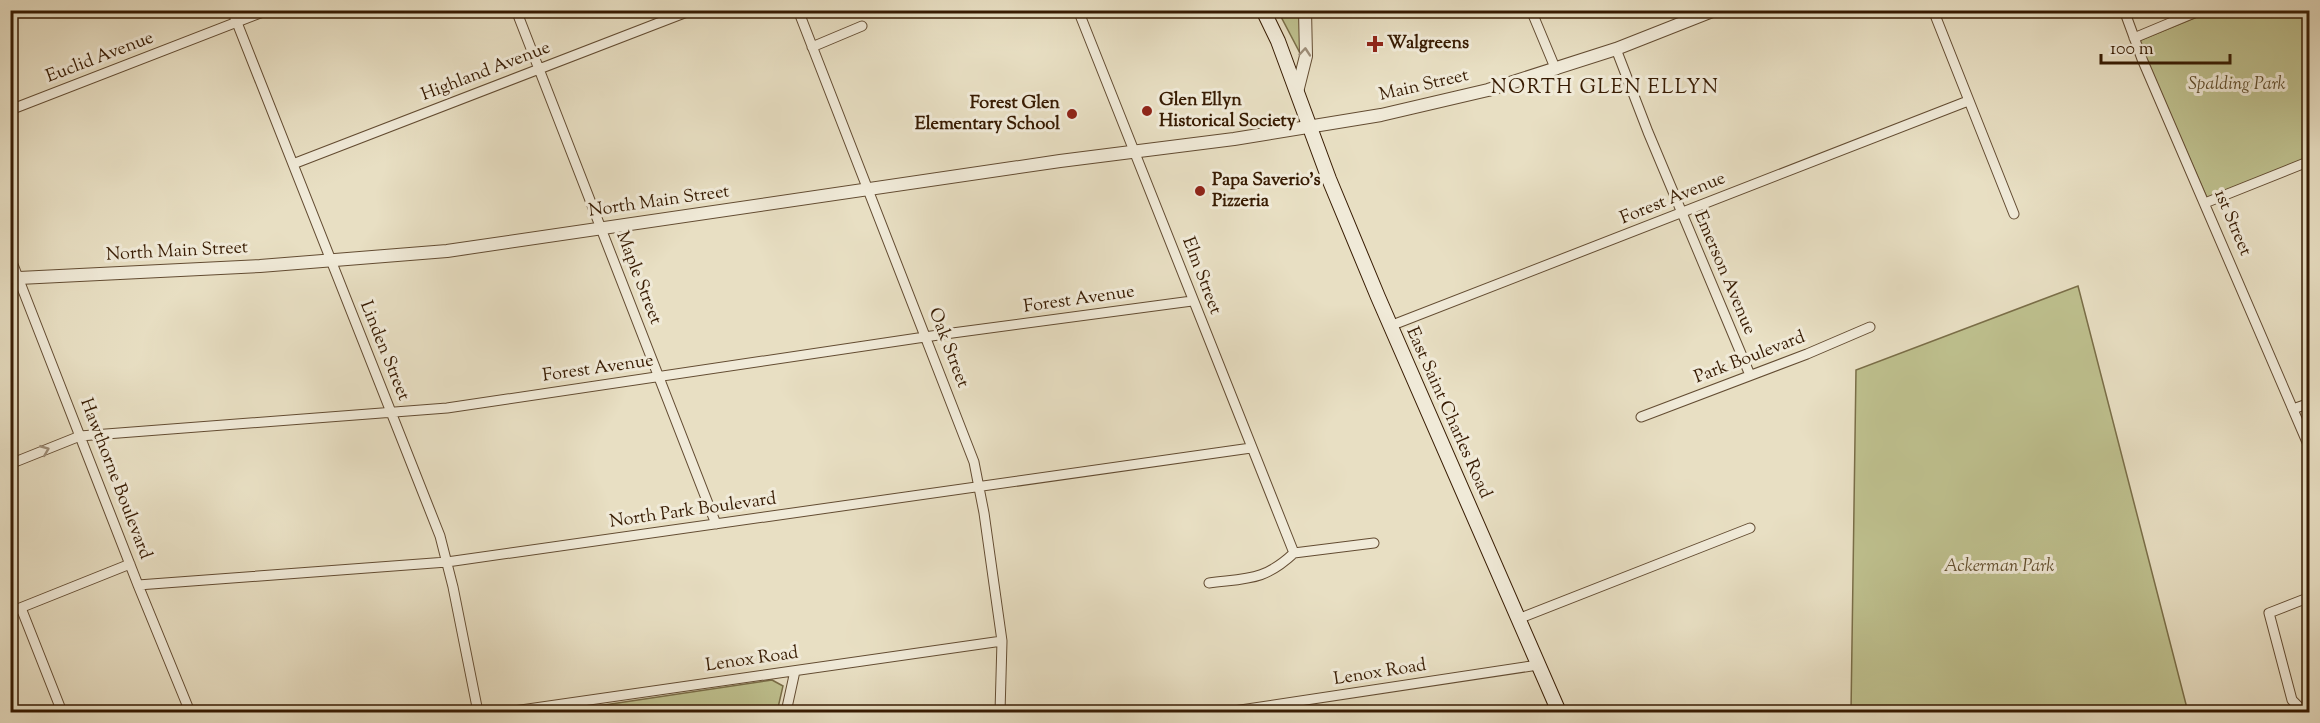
<svg xmlns="http://www.w3.org/2000/svg" width="2320" height="723" font-family="'Sorts Mill Goudy',serif">
<rect width="100%" height="100%" fill="#e8dfc3"/>
<filter id="stains"><feTurbulence type="fractalNoise" baseFrequency=".00333" numOctaves="4"/><feColorMatrix values="0 0 0 0 .2 0 0 0 0 .09 0 0 0 0 .02 0 0 0 .5 -.17"/></filter>
<radialGradient id="worn" r=".72"><stop offset=".6" stop-color="#630" stop-opacity="0"/><stop offset="1" stop-color="#630" stop-opacity=".3"/></radialGradient>
<!-- green -->
<path fill="#bec08e" stroke="#7a6e48" stroke-width="1.5" d="M1278,11h23l-1,42z
M2212,11h97v146l-102,41 -69,-157z
M2078,286l110,426h-337l5,-342z
M772,680l11,6 -6,26h-220z"/>
<g fill="none" stroke-linecap="round" stroke-linejoin="round">
<defs>
<path id="minor" d="M232,10l208,526 13,51 25,125
M516,10l200,514
M798,10l176,452 10,51 18,128 -2,71
M1078,10l216,543
M1531,10l25,60
M1933,10l81,204
M2124,10l18,49 168,390
M2134,38l67,-28
M812,47l50,-21
M1616,49l32,83 102,243
M10,110l258,-100
M293,164l399,-154
M2205,203l105,-42
M10,257l128,328 52,127
M1390,326l578,-225
M2293,409l17,-6
M1641,417l166,-63 63,-27
M10,464l70,-28 367,-28 498,-74 247,-33
M1294,553l80,-10
M1209,583c39,-5 55,-2 85,-30
M138,585l309,-23 804,-114
M21,608l41,104
M10,612l120,-48
M1518,619l232,-91
M506,712l496,-71
M786,712l9,-41
M1227,712l311,-47
M2304,712l-12,-12 -23,-87 41,-16"/>
<path id="tertiary" d="M1297,92l9,-36 -1,-46
M10,281l9,-3 241,-12 187,-15 613,-90 174,-22 147,-24 107,-25 128,-41 99,-39"/>
<path id="secondary" d="M1263,10l15,31 51,138 49,118 181,415"/>
</defs>
<!-- minor casing -->
<use href="#minor" stroke="#634c32" stroke-width="11"/>
<!-- tertiary casing -->
<use href="#tertiary" stroke="#634c32" stroke-width="14"/>
<!-- secondary casing -->
<use href="#secondary" stroke="#371b02" stroke-width="16"/>
<!-- minor -->
<use href="#minor" stroke="#f0ead8" stroke-width="9"/>
<!-- tertiary -->
<use href="#tertiary" stroke="#f0ead8" stroke-width="12"/>
<!-- secondary -->
<use href="#secondary" stroke="#f0ead8" stroke-width="14"/>
</g>
<!-- one-way arrows -->
<defs><path id="oneway-chevron" d="M-2-3.5L2.5 0L-2 3.5" fill="none" stroke-width="1.6" stroke-linecap="round" stroke-linejoin="round" transform="scale(1.5)"/></defs>
<g stroke="#9d8d78">
<use href="#oneway-chevron" transform="translate(1305 52) rotate(-85)"/>
<use href="#oneway-chevron" transform="translate(45 450) rotate(-22)"/>
</g>
<!-- markers -->
<g fill="#8f2418" stroke="#f0ead8" stroke-width="2">
<path d="M1372 35h6v6h6v6h-6v6h-6v-6h-6v-6h6z"/>
<circle cx="1147" cy="111" r="6"/>
<circle cx="1072" cy="114" r="6"/>
<circle cx="1200" cy="191" r="6"/>
</g>
<g text-anchor="middle" dominant-baseline="central" stroke-width="6" stroke-linejoin="round" paint-order="stroke">
<!-- poi labels -->
<g font-size="18" font-weight="bold" fill="#371b02" stroke="#f0ead8" text-anchor="start">
<text x="1387" y="44">Walgreens</text>
<text x="1159" y="101">Glen Ellyn<tspan x="1159" dy="21">Historical Society</tspan></text>
<text x="1060" y="104" text-anchor="end">Forest Glen<tspan x="1060" dy="21">Elementary School</tspan></text>
<text x="1212" y="181">Papa Saverio's<tspan x="1212" dy="21">Pizzeria</tspan></text>
</g>
<!-- street labels -->
<g font-size="18" fill="#371b02" stroke="#f0ead8">
<text transform="translate(100 58) rotate(-21)">Euclid Avenue</text>
<text transform="translate(486 72) rotate(-21)">Highland Avenue</text>
<text transform="translate(1424 86) rotate(-13)">Main Street</text>
<text transform="translate(1673 199) rotate(-22)">Forest Avenue</text>
<text transform="translate(659 202) rotate(-8)">North Main Street</text>
<text transform="translate(2232 223) rotate(67)">1st Street</text>
<text transform="translate(177 252) rotate(-3)">North Main Street</text>
<text transform="translate(1724 273) rotate(67)">Emerson Avenue</text>
<text transform="translate(1201 276) rotate(69)">Elm Street</text>
<text transform="translate(638 278) rotate(69)">Maple Street</text>
<text transform="translate(1079 300) rotate(-8)">Forest Avenue</text>
<text transform="translate(948 348) rotate(69)">Oak Street</text>
<text transform="translate(384 351) rotate(68)">Linden Street</text>
<text transform="translate(1750 358) rotate(-21)">Park Boulevard</text>
<text transform="translate(598 369) rotate(-8)">Forest Avenue</text>
<text transform="translate(1448 413) rotate(66)">East Saint Charles Road</text>
<text transform="translate(115 479) rotate(69)">Hawthorne Boulevard</text>
<text transform="translate(693 511) rotate(-8)">North Park Boulevard</text>
<text transform="translate(752 660) rotate(-8)">Lenox Road</text>
<text transform="translate(1380 673) rotate(-9)">Lenox Road</text>
</g>
<!-- park labels -->
<g font-size="18" font-style="italic" fill="#604d2c" stroke="#f0ead8">
<text x="2237" y="85">Spalding Park</text>
<text x="1999" y="567">Ackerman Park</text>
</g>
<!-- neighbourhood labels -->
<g font-size="20" letter-spacing="1.5" fill="#371b02" stroke="#f0ead8">
<text x="1605" y="88">NORTH GLEN ELLYN</text>
</g>
</g>
<!-- margin -->
<rect width="2320" height="723" fill="none" stroke="#e8dfc3" stroke-width="36"/>
<rect x="12" y="12" width="2296" height="699" fill="none" stroke="#371b02" stroke-width="3"/>
<rect x="18" y="18" width="2284" height="687" fill="none" stroke="#371b02" stroke-width="1.5"/>
<!-- scale -->
<path d="M2101 54v9h129v-9" fill="none" stroke="#371b02" stroke-width="3"/>
<text x="2110" y="54" font-size="18" fill="#371b02" stroke="#f0ead8" stroke-width="4.5" paint-order="stroke">100 m</text>
<rect width="100%" height="100%" filter="url(#stains)"/>
<rect width="100%" height="100%" fill="url(#worn)"/>
</svg>
